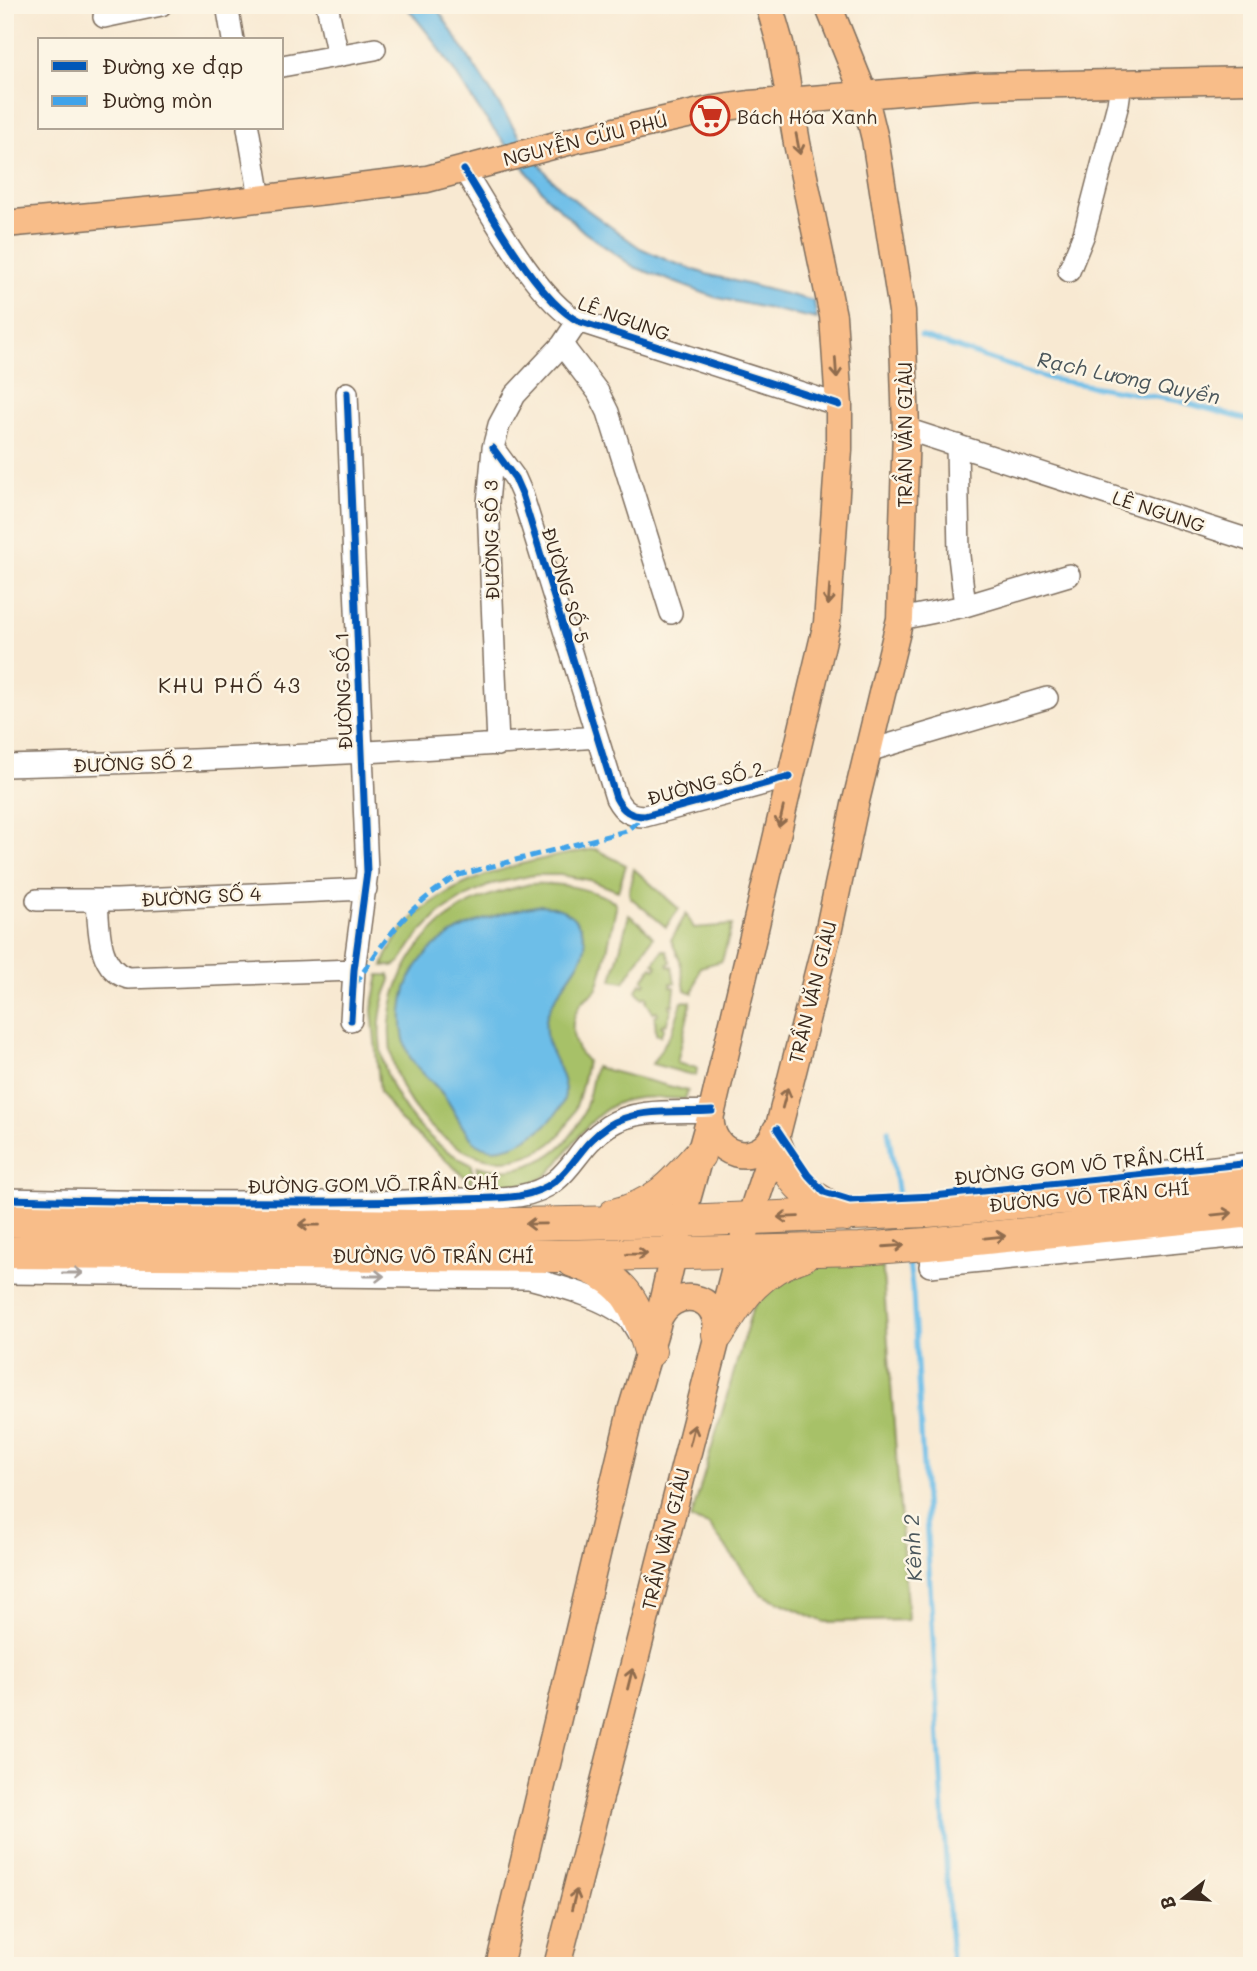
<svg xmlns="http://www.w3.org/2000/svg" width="1257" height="1971" font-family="Mali,sans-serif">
<rect width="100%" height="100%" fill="#fcf5e5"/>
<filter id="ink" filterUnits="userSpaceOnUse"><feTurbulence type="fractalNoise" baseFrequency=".0143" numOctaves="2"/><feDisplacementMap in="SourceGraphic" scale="14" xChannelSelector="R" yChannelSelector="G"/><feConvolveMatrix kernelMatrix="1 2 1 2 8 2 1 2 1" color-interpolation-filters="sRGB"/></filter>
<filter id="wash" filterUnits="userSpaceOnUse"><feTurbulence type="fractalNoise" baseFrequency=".00686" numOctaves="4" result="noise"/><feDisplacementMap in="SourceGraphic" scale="28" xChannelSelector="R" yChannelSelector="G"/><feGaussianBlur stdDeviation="1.57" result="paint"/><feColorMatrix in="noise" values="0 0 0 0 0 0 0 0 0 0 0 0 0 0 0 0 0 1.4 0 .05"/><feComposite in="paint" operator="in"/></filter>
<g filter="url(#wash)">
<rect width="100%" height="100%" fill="#f8e9d2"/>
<!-- industrial -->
<path fill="#cdc2b9" d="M872,5h244l-241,7z"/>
<!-- green -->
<path fill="#a7c167" stroke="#717642" stroke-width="2" d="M595,849l31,16 -8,26 -29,-11 -29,-5h-26l-42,9 -27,13 -25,16 -21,21 -20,29 -6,3h-10c27,-83 136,-104 212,-117z
M634,869l45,40 -13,18 -36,-30 -1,-5z
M530,884c31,-1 56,3 84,17l2,7c-6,26 -10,55 -19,80 -3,6 -11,9 -15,14 -15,19 -11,44 5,59 -5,25 -9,50 -24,70 -10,15 -28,23 -45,27 -26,6 -48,-2 -69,-17 -87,-59 -74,-178 11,-232 22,-13 46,-19 70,-25z
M686,914l8,14 38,-3 -10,36 -22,6 -7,26 -8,-3 -5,-30 -9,-20z
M629,915l12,9 12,13 -29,45 -12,-2z
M663,950h3l5,12 -3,2 1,3 3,-1 3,17h-4v4h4l-2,18 -3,-1 -1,3 3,1 -6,17 -3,-1 -2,2 3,2 -4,8 -4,-2 -1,-18 3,-2 -1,-3 -4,1 -7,-11 2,-2 -2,-3 -3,2 -7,-7 5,-8 3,2 2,-3 -3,-2 9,-13 3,2 2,-3 -3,-3z
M379,975h10l2,5c-34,74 12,153 81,185v18l-72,-63 -20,-28 -8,-82z
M685,1001l6,1 -14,61 20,5 -1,8 -44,-12 20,-32 10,-30z
M595,1067l93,24 -3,8c-59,-4 -73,-4 -112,44 -8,10 -17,25 -27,33 -18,13 -48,8 -69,8v-18c42,12 85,-8 104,-47 8,-16 10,-35 14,-52z
M882,1259l26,361 -84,2 -63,-28 -52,-69 -18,-6 61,-209 12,-19 50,-29z"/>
<!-- water -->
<path fill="#6dbee8" stroke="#547483" stroke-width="2" d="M405,5h30l83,129 32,44 28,25 62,45 29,13 37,13 108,27 3,18 -103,-22 -80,-30 -50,-35 -38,-36 -64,-82 -47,-72z
M541,905c23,1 40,13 44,36 4,20 -34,52 -39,79 -4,27 17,45 19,70 3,29 -61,73 -87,54 -17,-12 -23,-36 -37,-52 -9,-11 -24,-22 -31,-35 -7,-15 -9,-30 -8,-46 5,-73 78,-95 139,-106z"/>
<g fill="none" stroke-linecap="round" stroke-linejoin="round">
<!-- stream -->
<path stroke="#6dbee8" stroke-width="5" d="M921,336l129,43 129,22 73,20
M888,1130l11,72
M908,1256l5,38 39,672"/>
</g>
</g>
<g filter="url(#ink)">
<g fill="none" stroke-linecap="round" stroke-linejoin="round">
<defs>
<path id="minor" d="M227,5l6,35
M327,5l11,51
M104,17l57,-12
M282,66l93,-17
M248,128l12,70
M464,170c25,40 74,131 114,151l261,84
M1069,271l15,-37 34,-130 3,-21
M562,345l36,47 10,20 63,201
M347,393l20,479 -13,98 -3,50
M906,429l346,112
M493,448l22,30 7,16 94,304c7,13 14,18 29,18l145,-39
M965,606l104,-31
M900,619l65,-13 -6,-50 -2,-111
M498,745l-10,-242 5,-55 6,-23 16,-30 47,-50 16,-24
M868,751l179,-53
M5,766c198,-5 395,-14 592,-29
M37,900h80l249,-11
M97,900c2,27 0,69 31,78l226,-8
M1132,1176l120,-13
M5,1199c110,3 219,3 329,3 42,0 85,-1 127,-3 19,-1 39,0 58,-3 54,-10 51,-45 89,-70 29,-19 70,-13 104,-15
M930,1266l322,-31
M5,1273l524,5c30,8 77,20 100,41 3,3 6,9 9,14"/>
<path id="major" d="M5,224l193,-18 229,-27 152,-40 135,-30 35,-5 227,-18 276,-6
M711,1113c-5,44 49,58 65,17
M658,1321c13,-36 64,-29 58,13
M499,1966l132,-555 26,-86 24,-104 31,-110 115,-488 12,-173v-45l-6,-89 -36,-173 -17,-100 -11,-38
M557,1966l182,-714 36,-110 53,-209 27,-128 45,-186 6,-190 -4,-118 -27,-172 -11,-45 -36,-89"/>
<path id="highway" d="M775,1142c17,43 30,53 72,73
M614,1215c42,-11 57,-28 85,-60
M5,1220l408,6 268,-5 246,-10 325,-31
M5,1252l553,4 302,-7 67,-5 325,-33
M573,1261c52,17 62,39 77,90
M718,1334c24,-39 41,-65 86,-79"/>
</defs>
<!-- minor casing -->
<use href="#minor" stroke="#7d6d5d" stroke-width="24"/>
<!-- major casing -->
<use href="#major" stroke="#7d6d5d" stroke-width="29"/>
<!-- highway casing -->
<use href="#highway" stroke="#7d6d5d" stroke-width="34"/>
<!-- minor -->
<use href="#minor" stroke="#fff" stroke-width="21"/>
<!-- major -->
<use href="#major" stroke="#f8bd89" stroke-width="26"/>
<!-- highway -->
<use href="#highway" stroke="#f8bd89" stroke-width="32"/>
<!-- quiet -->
<path stroke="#3fa3ea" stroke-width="5" stroke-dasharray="10 5" stroke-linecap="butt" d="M355,984c33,-48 52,-78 104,-109l167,-44 19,-15"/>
<defs>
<path id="cycleway" d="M464,170c25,40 74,131 114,151l261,84
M347,393l20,479 -13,98 -3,50
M493,448l22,30 7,16 94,304c7,13 14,18 29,18l145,-39
M777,1129l31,46 16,17 26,8 84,-4 318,-33
M5,1199c110,3 219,3 329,3 42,0 85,-1 127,-3 19,-1 39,0 58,-3 54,-10 51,-45 89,-70 29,-19 70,-13 104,-15"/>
</defs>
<!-- cycleway casing -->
<use href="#cycleway" stroke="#fcf5e5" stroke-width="11"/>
<!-- cycleway -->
<use href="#cycleway" stroke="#0057b8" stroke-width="7"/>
</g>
<!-- one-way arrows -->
<defs><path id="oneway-shaft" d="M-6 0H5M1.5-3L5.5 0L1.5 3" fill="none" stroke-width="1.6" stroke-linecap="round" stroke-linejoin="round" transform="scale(1.75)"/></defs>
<g stroke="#906c4e">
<use href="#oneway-shaft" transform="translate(798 144) rotate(79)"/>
<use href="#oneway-shaft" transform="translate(836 368) rotate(86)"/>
<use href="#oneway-shaft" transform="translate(829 595) rotate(94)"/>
<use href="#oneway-shaft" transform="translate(781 817) rotate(103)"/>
<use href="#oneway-shaft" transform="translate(785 1098) rotate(-75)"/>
<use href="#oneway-shaft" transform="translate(1222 1214) rotate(-6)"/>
<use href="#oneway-shaft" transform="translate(788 1217) rotate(178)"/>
<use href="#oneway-shaft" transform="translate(536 1224) rotate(179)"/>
<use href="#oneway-shaft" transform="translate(309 1225) rotate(-179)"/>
<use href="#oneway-shaft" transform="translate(995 1237) rotate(-6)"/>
<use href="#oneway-shaft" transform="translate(894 1246) rotate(-4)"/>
<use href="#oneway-shaft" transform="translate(637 1254) rotate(-1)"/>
<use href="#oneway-shaft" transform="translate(692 1435) rotate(-76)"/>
<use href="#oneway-shaft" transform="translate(630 1679) rotate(-76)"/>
<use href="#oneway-shaft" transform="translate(574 1900) rotate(-76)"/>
</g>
<g stroke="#a79f9a">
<use href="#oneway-shaft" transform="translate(73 1273)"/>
<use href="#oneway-shaft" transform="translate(374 1276)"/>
</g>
</g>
<!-- icons -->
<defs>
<symbol id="supermarket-ring" viewBox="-11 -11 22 22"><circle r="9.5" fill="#fcf5e5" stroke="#c8321e" stroke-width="1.5"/><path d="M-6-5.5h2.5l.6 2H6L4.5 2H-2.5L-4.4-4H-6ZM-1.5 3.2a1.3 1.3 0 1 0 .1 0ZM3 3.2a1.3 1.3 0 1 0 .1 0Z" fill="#c8321e"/></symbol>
</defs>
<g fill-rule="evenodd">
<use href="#supermarket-ring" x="688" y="94" width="44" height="44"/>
</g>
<g text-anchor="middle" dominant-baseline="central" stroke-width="5" stroke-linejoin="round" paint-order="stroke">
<!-- poi labels -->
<g font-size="19" fill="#3b2a1e" stroke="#fcf5e5" text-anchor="start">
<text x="737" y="116">Bách Hóa Xanh</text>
</g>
<!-- street labels -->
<g font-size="19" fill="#3b2a1e" stroke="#fcf5e5">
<text transform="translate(585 139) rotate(-14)">NGUYỄN CỬU PHÚ</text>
<text transform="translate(624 318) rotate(20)">LÊ NGUNG</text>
<text transform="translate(904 435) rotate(-90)">TRẦN VĂN GIÀU</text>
<text transform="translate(1159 511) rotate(18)">LÊ NGUNG</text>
<text transform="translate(491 540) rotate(-91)">ĐƯỜNG SỐ 3</text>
<text transform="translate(566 585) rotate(73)">ĐƯỜNG SỐ 5</text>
<text transform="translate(343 691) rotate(-92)">ĐƯỜNG SỐ 1</text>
<text transform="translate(133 763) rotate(-2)">ĐƯỜNG SỐ 2</text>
<text transform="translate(705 783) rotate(-15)">ĐƯỜNG SỐ 2</text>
<text transform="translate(201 896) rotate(-3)">ĐƯỜNG SỐ 4</text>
<text transform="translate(812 992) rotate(-76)">TRẦN VĂN GIÀU</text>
<text transform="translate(1079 1165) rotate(-6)">ĐƯỜNG GOM VÕ TRẦN CHÍ</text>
<text transform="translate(373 1184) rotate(-1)">ĐƯỜNG GOM VÕ TRẦN CHÍ</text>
<text transform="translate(1089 1196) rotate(-5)">ĐƯỜNG VÕ TRẦN CHÍ</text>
<text x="433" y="1255">ĐƯỜNG VÕ TRẦN CHÍ</text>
<text transform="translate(665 1539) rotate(-76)">TRẦN VĂN GIÀU</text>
</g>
<!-- water labels -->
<g font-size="21" font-style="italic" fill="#4a565b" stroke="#fcf5e5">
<text transform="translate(1129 377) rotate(12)">Rạch Lương Quyền</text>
<text transform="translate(912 1548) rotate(-93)">Kênh 2</text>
</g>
<!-- neighbourhood labels -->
<g font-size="21" letter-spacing="2" fill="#3b2a1e" stroke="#fcf5e5">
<text x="230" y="684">KHU PHỐ 43</text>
</g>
</g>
<!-- margin -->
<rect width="1257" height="1971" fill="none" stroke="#fcf5e5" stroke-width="28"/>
<!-- legend -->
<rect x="38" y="38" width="245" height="91" fill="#fcf5e5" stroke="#afa495" stroke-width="2"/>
<rect x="52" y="61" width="35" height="10" fill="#0057b8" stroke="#afa495" stroke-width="2"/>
<text x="102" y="74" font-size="21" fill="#3b2a1e">Đường xe đạp</text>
<rect x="52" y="96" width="35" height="10" fill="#3fa3ea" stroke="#afa495" stroke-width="2"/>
<text x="102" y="108" font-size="21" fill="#3b2a1e">Đường mòn</text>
<!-- north arrow -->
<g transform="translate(1184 1898) rotate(253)" stroke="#fcf5e5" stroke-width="5" paint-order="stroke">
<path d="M0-5L12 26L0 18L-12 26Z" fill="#3b2a1e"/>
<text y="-10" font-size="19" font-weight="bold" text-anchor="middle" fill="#3b2a1e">B</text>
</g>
</svg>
